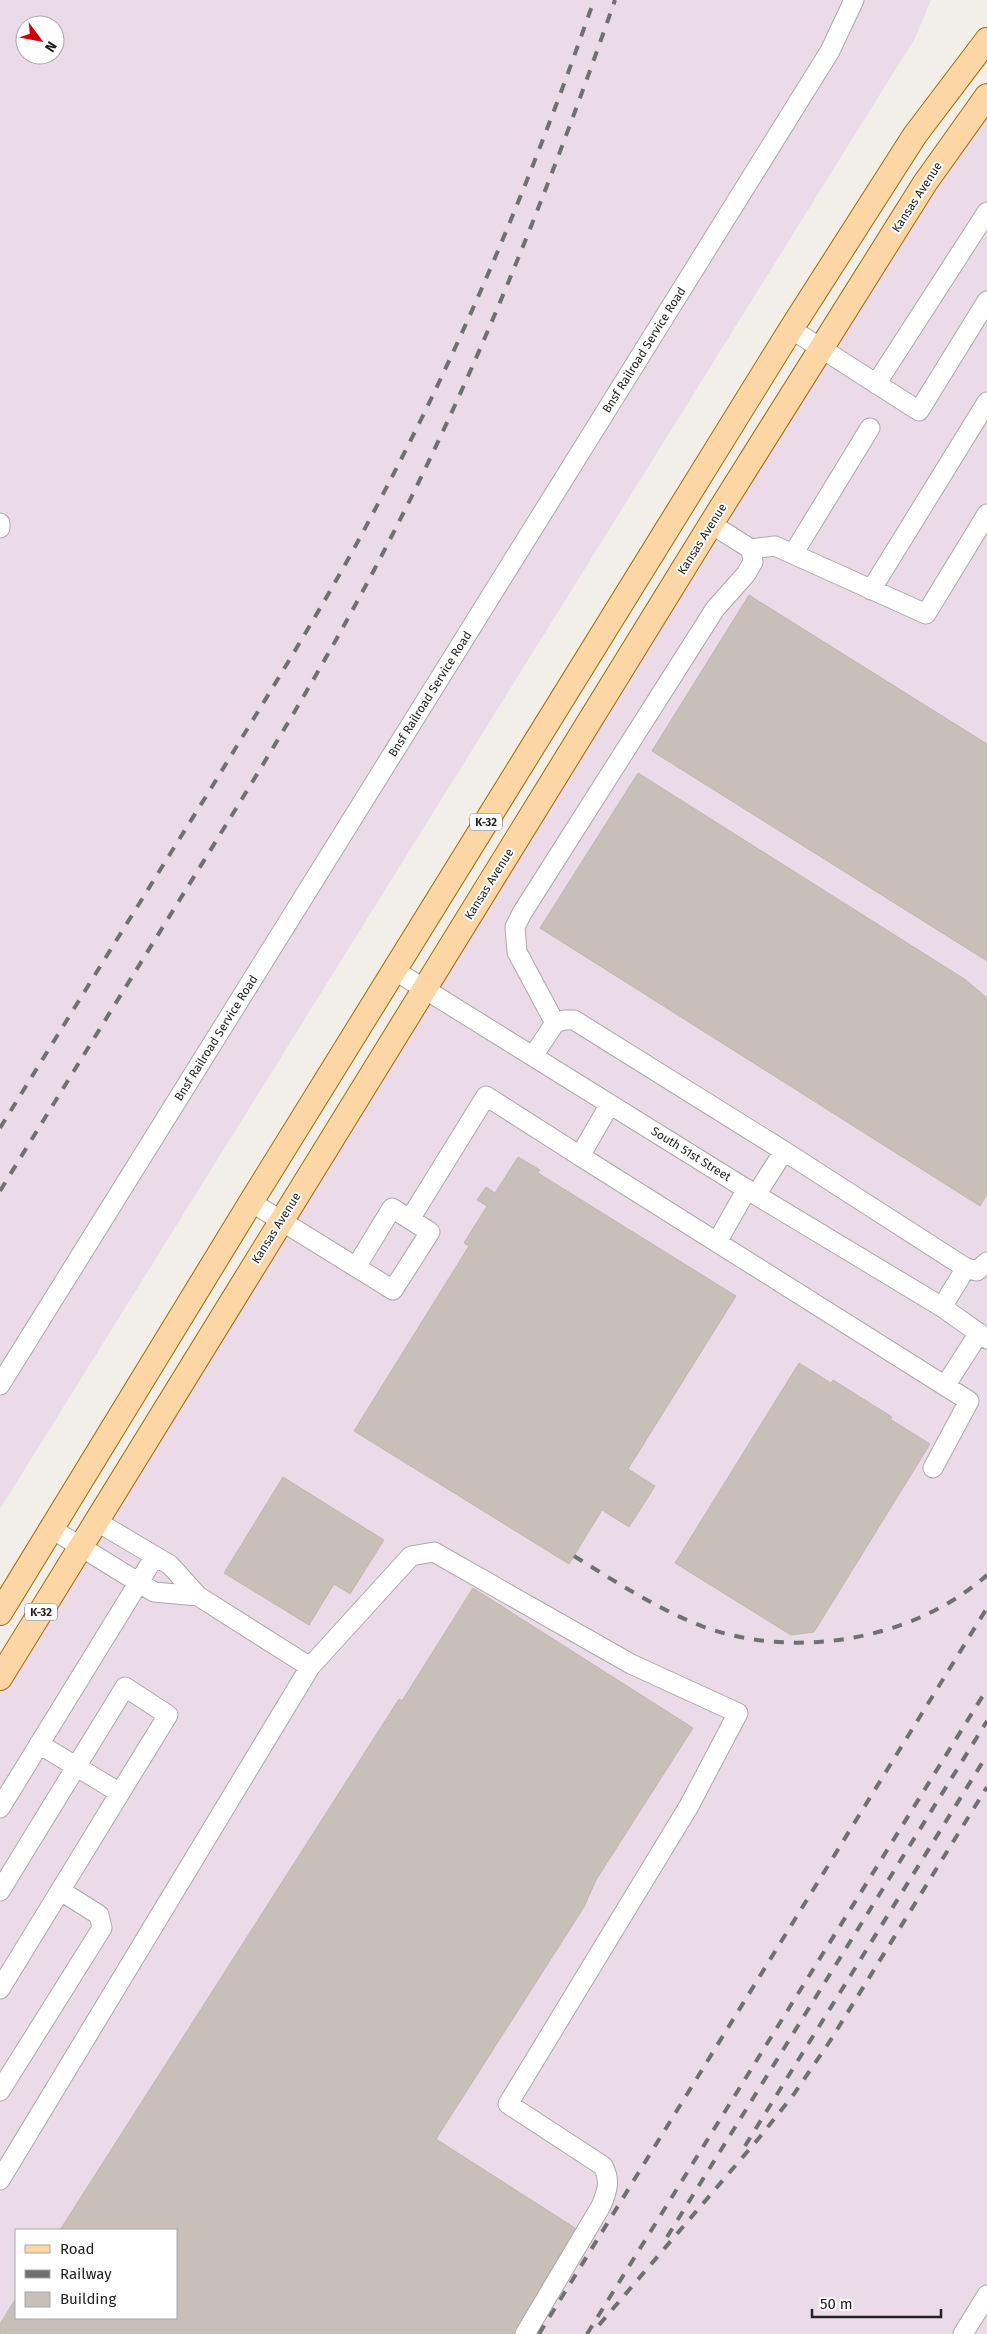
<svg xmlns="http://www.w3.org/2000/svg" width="987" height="2334" font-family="'Fira Sans',sans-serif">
<rect width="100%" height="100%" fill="#f2efe9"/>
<!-- industrial -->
<path fill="#ebdbe8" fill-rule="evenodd" d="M0,0h931l-16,38 -915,1471zM25,25h30v30h-30z
M987,97v2237h-987v-647zM16,2230h160v88h-160z"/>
<!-- building -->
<path fill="#c7bfb8" stroke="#c4b6ab" d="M749,595l238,149v217l-335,-210z
M638,773l328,207 21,18v196l-7,12 -440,-278z
M518,1157l22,13 -2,3 198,123 -108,173 27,17 -26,41 -27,-17 -33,54 -215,-133 115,-185 -5,-3 23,-37 -10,-6 9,-13 9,6z
M799,1363l32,20 2,-3 59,37 -2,2 40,25 -116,188 -23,3 -116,-72z
M283,1477l101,63 -34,54 -16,-10 -25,41 -85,-52z
M473,1588l220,140 -97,152 -12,27 -148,232 139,89 -61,106h-514v-10l16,-26v20h160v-88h-116l339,-531 3,2z"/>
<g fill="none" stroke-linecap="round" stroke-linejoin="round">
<defs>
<path id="minor" d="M791,329l128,82 68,-110
M876,384l111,-172
M0,523v5
M711,524l40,25 24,-3 151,68 61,-100
M793,554l77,-126
M871,590l116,-188
M394,970l362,225 186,112 45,32
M555,1023l-38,-71 -2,-25 7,-14 193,-304 31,-35 7,-12 -2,-13
M533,1056l22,-33 9,-3h10l210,131 -28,44
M784,1151l182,117
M580,1156l389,245 -36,67
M251,1202l142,88 37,-58 -38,-24 -36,59
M410,1219l76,-123 94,60 30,-52
M717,1242l30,-53
M942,1307l24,-39 11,3 10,-9
M0,1385l830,-1334 24,-51
M945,1386l34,-53
M96,1521l74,44 28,31 112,71 101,-111 23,-4 197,112 107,49 -49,93 -181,298 95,62c8,14 4,26 -2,40l-76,128
M52,1529l102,63 44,4
M0,1808l155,-252
M0,1891l125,-204 43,28 -48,78
M0,1989l120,-196 -81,-49
M0,2091l102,-163 -3,-13 -38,-24
M0,2180l310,-513
M963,2334l24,-39"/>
<path id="major" d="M0,1613l251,-411 540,-873 124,-194 72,-95
M0,1678l711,-1154 214,-341 62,-87"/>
</defs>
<!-- minor casing -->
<use href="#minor" stroke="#a9a9a9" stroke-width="21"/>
<!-- major casing -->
<use href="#major" stroke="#a06b00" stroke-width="26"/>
<!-- minor -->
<use href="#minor" stroke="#fff" stroke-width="19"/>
<!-- major -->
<use href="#major" stroke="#fcd6a4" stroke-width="24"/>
<!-- rail -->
<path stroke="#707070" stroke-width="4" stroke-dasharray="10 10" stroke-linecap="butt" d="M0,1128c70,-113 140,-226 210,-338 59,-97 120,-193 172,-294 84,-159 153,-326 212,-496
M0,1191c65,-106 130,-211 195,-316 62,-100 123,-199 178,-303 97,-183 174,-377 242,-572
M574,1556c42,26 83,53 130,71 92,33 210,13 283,-52
M745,2146l242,-391
M667,2237l320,-516
M599,2325l160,-187 35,-44 36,-53 157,-254
M539,2334l448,-726
M587,2334l400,-645"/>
</g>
<g text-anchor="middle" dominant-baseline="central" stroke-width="4" stroke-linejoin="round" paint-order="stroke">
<!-- shield labels -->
<g fill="#fff" stroke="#646464" stroke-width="1">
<rect x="470" y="813.5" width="32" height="17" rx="4"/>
<rect x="25" y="1603.5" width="32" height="17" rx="4"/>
</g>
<g font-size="11" font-weight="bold" fill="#222">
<text x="486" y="822">K-32</text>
<text x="41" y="1612">K-32</text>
</g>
<!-- street labels -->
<g font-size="12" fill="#222" stroke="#fff">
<text transform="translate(917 197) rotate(-57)">Kansas Avenue</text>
<text transform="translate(644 350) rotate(-58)">Bnsf Railroad Service Road</text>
<text transform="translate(702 539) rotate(-58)">Kansas Avenue</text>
<text transform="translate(430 694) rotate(-58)">Bnsf Railroad Service Road</text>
<text transform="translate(489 884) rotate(-58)">Kansas Avenue</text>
<text transform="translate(216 1038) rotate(-58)">Bnsf Railroad Service Road</text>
<text transform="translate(691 1154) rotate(32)">South 51st Street</text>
<text transform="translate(276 1228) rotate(-58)">Kansas Avenue</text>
</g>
</g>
<!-- legend -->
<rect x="15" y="2229" width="162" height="90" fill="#ffffff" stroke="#a7a7a7"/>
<rect x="25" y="2245" width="25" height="8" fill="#fcd6a4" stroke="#a7a7a7"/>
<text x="60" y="2254" font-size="15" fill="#222222">Road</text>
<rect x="25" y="2270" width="25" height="8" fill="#707070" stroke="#a7a7a7"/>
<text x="60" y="2279" font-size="15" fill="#222222">Railway</text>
<rect x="25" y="2292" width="25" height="15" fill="#c7bfb8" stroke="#a7a7a7"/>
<text x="60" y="2304" font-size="15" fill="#222222">Building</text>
<!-- north arrow -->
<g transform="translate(40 40) rotate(122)"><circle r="24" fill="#ffffff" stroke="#a7a7a7"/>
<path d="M0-4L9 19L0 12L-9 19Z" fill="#d40000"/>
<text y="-8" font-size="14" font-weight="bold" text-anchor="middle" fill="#222222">N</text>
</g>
<!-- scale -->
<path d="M812 2309v8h129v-8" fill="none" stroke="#222222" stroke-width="2.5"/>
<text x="820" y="2309" font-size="15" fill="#222222" stroke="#ffffff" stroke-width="4" paint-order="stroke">50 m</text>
</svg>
